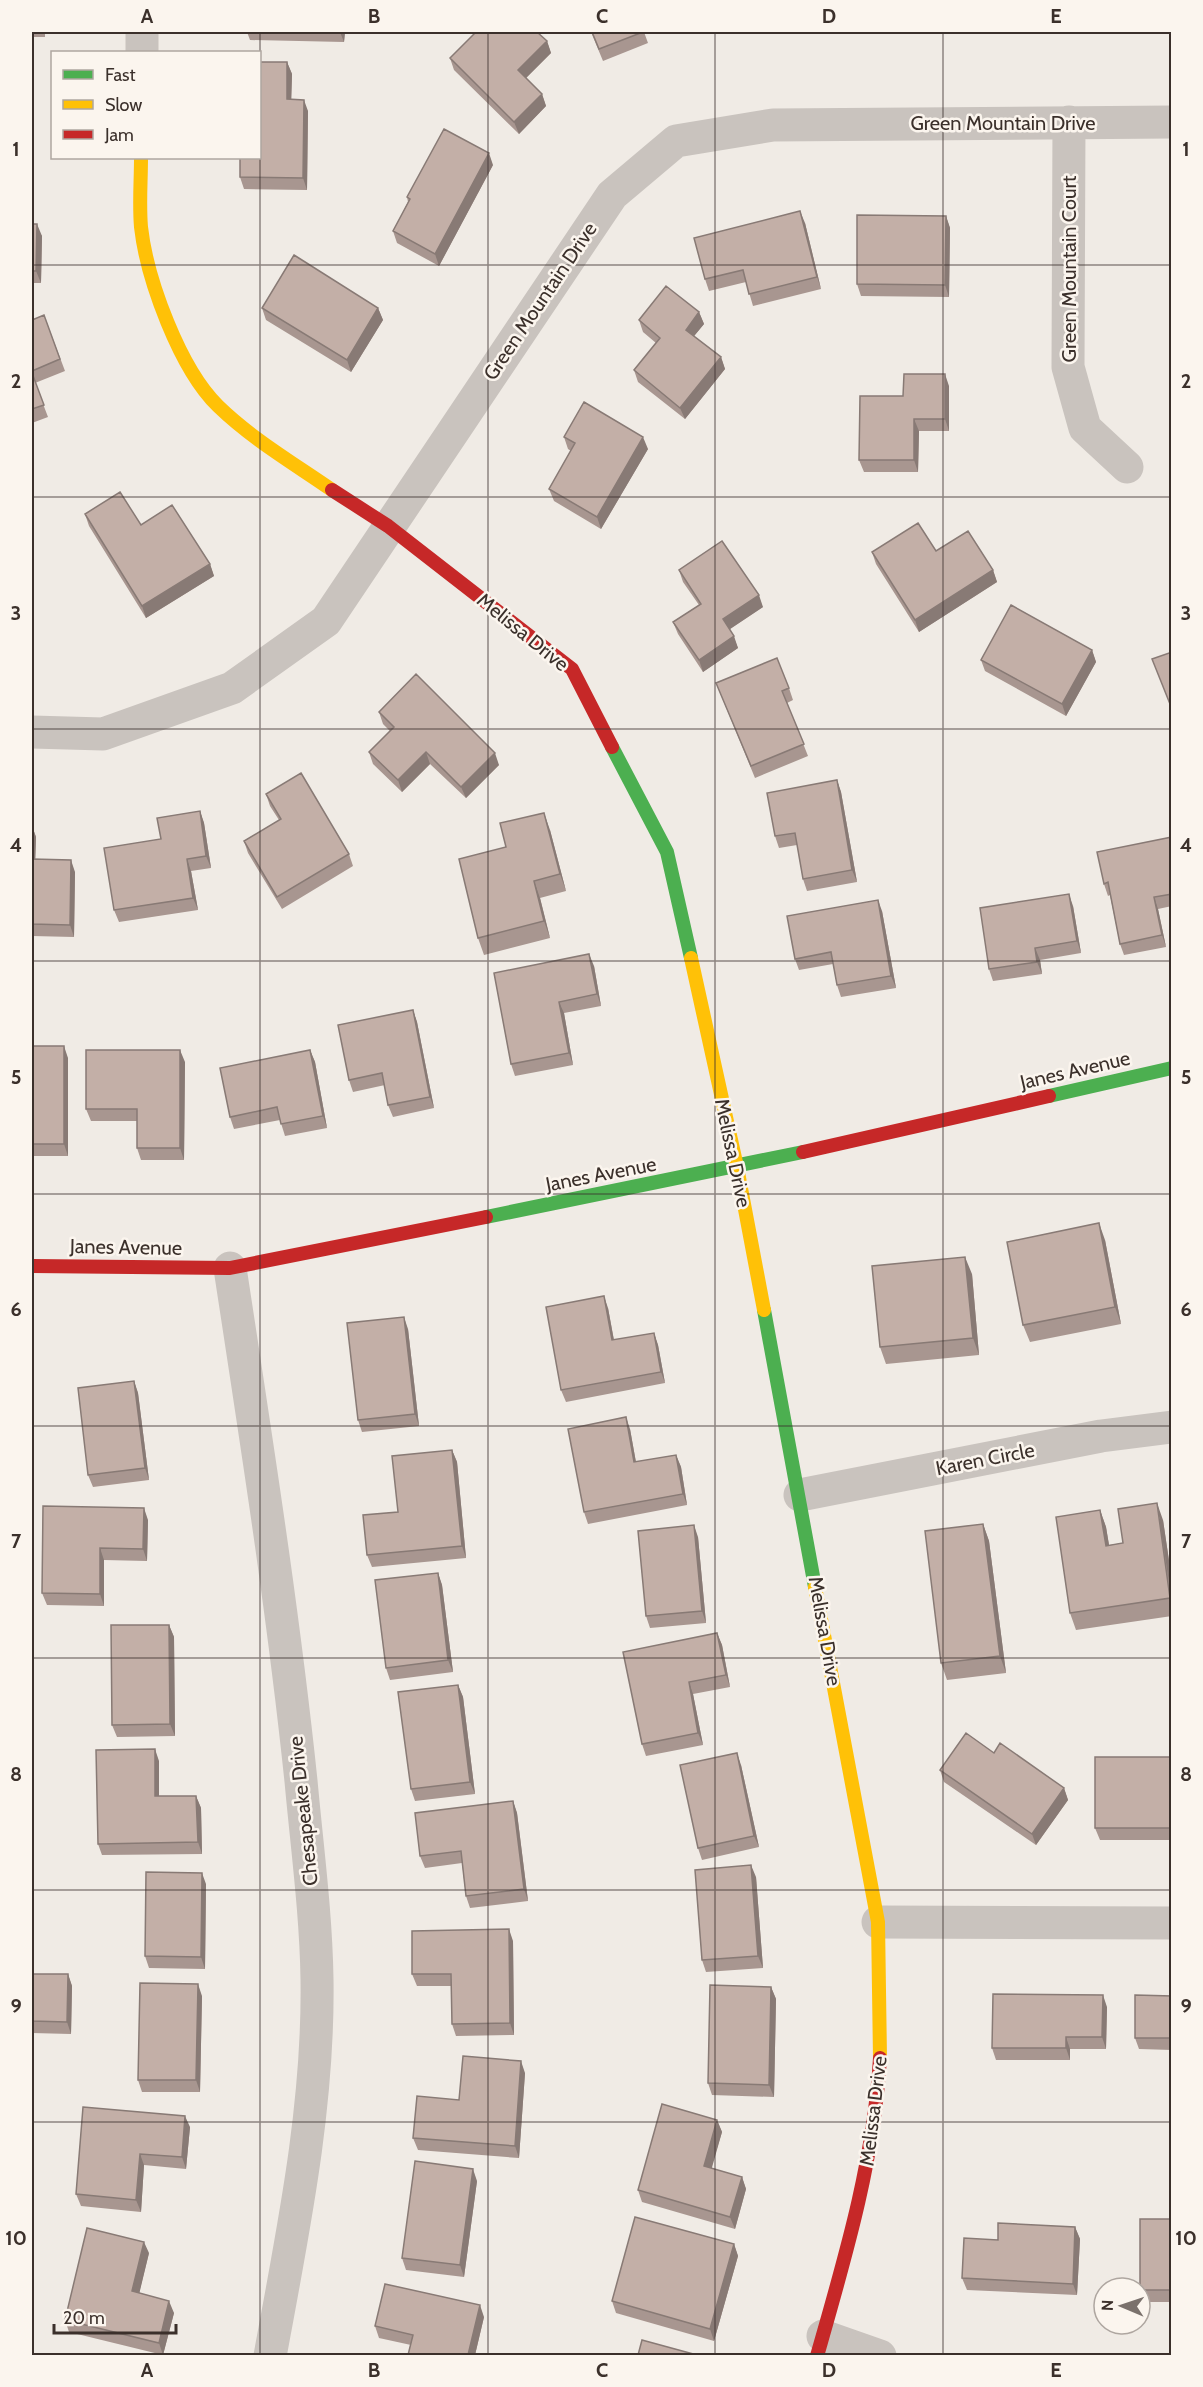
<svg xmlns="http://www.w3.org/2000/svg" width="1203" height="2387" font-family="Cabin,sans-serif">
<rect width="100%" height="100%" fill="#f0ebe5"/>
<g fill="none" stroke-linecap="round" stroke-linejoin="round">
<!-- street -->
<path stroke="#c9c3be" stroke-width="33" d="M142,52v-20
M1069,122l-1,245 17,61 42,39
M32,732l71,2 129,-46 94,-67 286,-426 64,-54 97,-16 399,-3
M230,1268c26,171 53,341 71,513 6,66 15,132 16,198 2,127 -24,252 -47,377
M800,1495l301,-59 71,-9
M878,1922l294,1
M823,2336l57,20"/>
<!-- fast -->
<path stroke="#4caf50" stroke-width="14" d="M612,747l55,105 24,106
M1049,1096l123,-28
M486,1217l317,-65
M764,1310l51,277"/>
<!-- slow -->
<path stroke="#ffc107" stroke-width="14" d="M141,158c0,23 -2,46 0,69 6,53 39,142 77,179 34,33 75,57 114,84
M691,958l46,209 27,143
M815,1587l63,335 2,136"/>
<!-- jam -->
<path stroke="#c62828" stroke-width="14" d="M332,490l56,36 184,143 40,78
M803,1152l246,-56
M32,1266l198,2 256,-51
M817,2356c28,-98 57,-195 63,-298"/>
</g>
<!-- wall -->
<path fill="#a89690" d="M32,32h13v5h-13z
M247,32h98l-1,10 -94,-2z
M591,32h53l4,11 -45,18z
M547,41l4,12 -25,25 16,16 4,12 -27,28 -65,-64 -4,-12z
M287,62l5,12 -1,25 17,12 -1,79 -63,-1 -4,-12z
M493,165l-54,101 -42,-23 -4,-12 15,-29 -1,-5z
M946,216l4,12 -1,69 -88,-1 -4,-12z
M805,223l16,66 -68,17 -7,-24 -37,9 -4,-12z
M32,224l10,12 -1,47h-9z
M262,308h116l5,12 -32,52 -85,-52z
M699,312l5,12 -10,12 27,21 4,12 -40,50 -47,-37 -4,-12 22,-27 -13,-11 -4,-12z
M44,315l21,56 -30,12 13,34 -16,6v-103z
M949,386v45h-30l-1,41h-54l-5,-12 44,-64z
M564,437l84,12 -47,80 -47,-28 -5,-12 22,-38 -3,-2z
M85,514l56,11 69,39 4,12 -68,42 -57,-92z
M936,551l57,19 4,12 -78,50 -43,-68 -4,-12z
M679,570l84,37 -33,22 8,19 -35,24 -25,-38 -5,-12 26,-17 -16,-23z
M1092,650l4,12 -30,54 -81,-45 -4,-11z
M716,683l73,5 4,12 -6,3 21,53 -53,22z
M379,712l120,53 -33,33 -36,-34 -28,28 -29,-28 -4,-12 21,-21 -7,-7z
M837,780l4,12 16,90 -50,9 -4,-12 -6,-34 -18,3 -4,-12z
M266,794l83,60 4,12 -71,43 -34,-56 -4,-12 35,-21 -9,-14z
M200,811l4,12 7,45 -20,3 7,39 -79,12 -5,-12 47,-71z
M32,826l4,11 -1,22 40,13 -1,65 -42,-1z
M550,830l16,61 -26,7 10,40 -66,17 -6,-17 28,-91z
M1172,837v69l-14,3 8,38 -42,8 -4,-11 -10,-49 -2,1 -4,-12z
M1073,906l8,47 -41,7 2,14 -49,7 -4,-12z
M882,911l14,77 -55,9 -4,-12 -4,-21 -34,6 -4,-11z
M594,966l7,40 -37,7 9,52 -58,11 -4,-12 -17,-91z
M413,1010l4,12 17,86 -41,9 -5,-12 -3,-20 -32,7 -4,-12z
M32,1046l36,12v98h-36z
M310,1050l5,12 12,66 -42,8 -5,-16 -46,9 -4,-12z
M185,1062l-1,98h-43l-4,-12v-27h-46l-5,-12z
M1105,1240l16,84 -91,18 -7,-17z
M972,1274l7,81 -93,9 -6,-17z
M608,1308l6,32 40,-7 4,12 7,38 -99,19 -5,-12z
M408,1329l11,97 -57,6 -4,-12z
M134,1381l4,12 11,87 -56,7 -5,-12z
M630,1429l6,33 40,-7 5,12 6,38 -99,19 -4,-12z
M452,1450l5,12 9,96 -94,9 -5,-12z
M43,1506l105,14 -1,41 -43,-1v46l-57,-1 -5,-12z
M1100,1510l6,17 3,18 14,-2 40,-23 9,61v35l-96,14 -6,-17z
M983,1524l6,17 17,132 -59,7 -6,-17z
M698,1537l8,86 -56,5 -4,-12z
M438,1573l4,12 11,87 -63,8 -4,-12z
M169,1625l5,12 1,99 -58,1 -5,-12z
M717,1633l5,12 8,42 -37,7 10,51 -57,11 -4,-12z
M458,1685l5,12 12,97 -60,7 -4,-12z
M994,1753l70,35 4,12 -32,45 -92,-63 -4,-12z
M1172,1757v83h-72l-5,-12z
M159,1761v35h37l5,12 1,46 -100,1 -4,-11z
M741,1765l18,82 -57,13 -4,-12z
M513,1801l4,12 11,88 -58,7 -4,-12 -4,-33 -37,5 -5,-12z
M756,1877l7,91 -57,4 -4,-12z
M206,1884l-1,85 -56,-1 -4,-12z
M513,1941l1,94 -58,1 -4,-12 -1,-38h-34l-5,-12z
M32,1974h36l4,12 -1,48 -39,-1z
M771,1987l5,12 -2,98 -62,-2 -4,-12z
M202,1996l-2,96h-58l-4,-12z
M1172,1996v54l-33,-1 -4,-11z
M1107,2007l-1,42h-36v11h-74l-4,-12z
M525,2073l-6,85 -101,-8 -5,-12z
M83,2107l107,20 -4,42 -42,-4 -3,47 -60,-6 -5,-12z
M717,2120l5,12 -11,36 31,9 4,12 -11,40 -93,-27 -4,-12z
M477,2181l-13,96 -58,-7 -4,-12z
M1172,2219v83h-28l-4,-12z
M1075,2227l5,12 -3,56 -110,-5 -5,-12z
M734,2244l4,12 -24,85 -98,-28 -4,-12z
M149,2253l-10,40 35,20 -11,42 -94,-23 -4,-12z
M484,2317l-9,38h-67l3,-10 -32,-7 -4,-12z"/>
<!-- shaded-wall -->
<path fill="#887a75" d="M340,32h5l-1,10z
M547,41l4,12 -29,29 -4,-12z
M287,62l5,12 -1,37 -4,-12z
M32,64l1,3 -1,42z
M542,94l4,12 -27,28 -5,-12z
M304,100l4,11 -1,79 -4,-12z
M489,153l4,12 -54,101 -4,-12z
M800,211l5,12 16,66 -4,-12z
M946,216l4,12 -1,69 -4,-12z
M37,224l5,12 -1,47 -5,-12z
M378,308l5,12 -32,52 -4,-12z
M699,312l5,12 -14,17 -4,-11z
M721,357l4,12 -40,50 -5,-11z
M945,374l4,12v45l-4,-12z
M914,419l5,12 -1,41 -4,-12z
M643,437l5,12 -47,80 -4,-12z
M210,564l4,12 -68,42 -4,-12z
M993,570l4,12 -78,50 -4,-12z
M32,575l1,4 -1,27z
M759,595l4,12 -36,24 -4,-12z
M734,636l4,12 -35,24 -4,-12z
M1092,650l4,12 -30,54 -4,-12z
M426,752l4,12 -28,28 -4,-12z
M495,753l4,12 -33,33 -5,-11z
M837,780l4,12 16,90 -5,-12z
M200,811l4,12 7,45 -5,-12z
M544,813l6,17 16,61 -6,-17z
M32,826l4,11 -1,34 -3,-10z
M187,859l4,12 7,39 -5,-12z
M71,860l4,12 -1,65 -4,-12z
M534,881l6,17 10,40 -6,-17z
M1069,894l4,12 8,47 -4,-12z
M1154,897l4,12 8,38 -4,-12z
M878,900l4,11 14,77 -5,-12z
M1035,948l5,12 2,14 -5,-12z
M589,954l5,12 7,40 -4,-12z
M559,1002l5,11 9,52 -4,-12z
M413,1010l4,12 17,86 -4,-11z
M64,1046l4,12v98l-4,-12z
M180,1050l5,12 -1,98 -4,-12z
M310,1050l5,12 12,66 -4,-12z
M1099,1223l6,17 16,84 -6,-17z
M965,1257l7,17 7,81 -6,-17z
M604,1296l4,12 8,44 -4,-12z
M404,1317l4,12 11,97 -4,-12z
M654,1333l4,12 7,38 -4,-11z
M134,1381l4,12 11,87 -4,-12z
M626,1417l4,12 8,45 -4,-12z
M452,1450l5,12 9,96 -4,-12z
M676,1455l5,12 6,38 -4,-11z
M1157,1503l6,17 9,61v21z
M144,1508l4,12 -1,41 -4,-12z
M1100,1510l6,17 6,36 -6,-17z
M983,1524l6,17 17,132 -6,-17z
M694,1525l4,12 8,86 -4,-12z
M100,1548l4,12v46l-4,-12z
M438,1573l4,12 11,87 -5,-12z
M169,1625l5,12 1,99 -5,-12z
M717,1633l5,12 8,42 -4,-12z
M689,1682l4,12 10,51 -5,-12z
M458,1685l5,12 12,97 -5,-12z
M155,1749l4,12v47l-4,-12z
M737,1753l4,12 18,82 -5,-11z
M1064,1788l4,12 -32,45 -4,-11z
M196,1796l5,12 1,46 -4,-12z
M513,1801l4,12 11,88 -4,-12z
M751,1865l5,12 7,91 -5,-12z
M202,1873l4,11 -1,85 -4,-12z
M509,1929l4,12 1,94 -4,-12z
M68,1974l4,12 -1,48 -4,-12z
M198,1984l4,12 -2,96 -4,-12z
M771,1987l5,12 -2,98 -5,-12z
M1103,1995l4,12 -1,42 -4,-12z
M1066,2037l4,12v11l-4,-12z
M521,2061l4,12 -6,85 -4,-12z
M185,2116l5,11 -4,42 -4,-12z
M717,2120l5,12 -13,46 -5,-12z
M140,2154l4,11 -3,47 -5,-12z
M473,2169l4,12 -13,96 -4,-12z
M742,2177l4,12 -11,40 -5,-12z
M1075,2227l5,12 -3,56 -4,-11z
M144,2242l5,11 -12,50 -5,-12z
M734,2244l4,12 -24,85 -4,-12z
M169,2301l5,12 -11,42 -4,-12z
M480,2305l4,12 -9,38h-7z"/>
<!-- building -->
<path fill="#c3afa7" stroke="#887a75" stroke-width="1.5" d="M476,32h61l10,9 -29,29 24,24 -28,28 -64,-64z
M592,32h51l-44,17z
M260,62h27v37l17,1 -1,78 -63,-1v-19h20z
M444,129l45,24 -54,101 -42,-23 17,-32 -3,-2z
M800,211l17,66 -68,17 -6,-24 -38,9 -11,-41z
M857,215l89,1 -1,69 -88,-1z
M32,224h5l-1,47h-4z
M294,255l84,53 -31,52 -85,-52z
M666,286l33,26 -13,18 35,27 -41,51 -46,-38 26,-32 -21,-18z
M44,315l16,44 -28,12v-51z
M32,373l12,32 -12,4z
M904,374h41v45h-31v41h-55l1,-64h43z
M584,402l59,35 -46,80 -48,-28 26,-46 -11,-6z
M120,492l21,33 31,-20 38,59 -68,42 -57,-92z
M918,523l18,28 32,-20 25,39 -78,50 -43,-68z
M722,541l37,54 -36,24 11,17 -35,24 -26,-38 28,-18 -22,-34z
M1011,605l81,45 -30,54 -81,-44z
M1172,652v57l-20,-50z
M777,658l12,30 -7,3 22,53 -53,22 -35,-83z
M416,674l79,79 -34,34 -35,-35 -28,28 -29,-28 25,-25 -15,-15z
M301,773l48,81 -72,43 -33,-56 37,-22 -15,-25z
M837,780l15,90 -49,9 -8,-46 -20,3 -8,-43z
M200,811l6,45 -19,3 6,39 -79,12 -10,-62 57,-9 -4,-21z
M544,813l16,61 -26,7 10,40 -66,17 -19,-79 47,-12 -6,-24z
M1172,837v57l-18,3 8,38 -42,9 -12,-62 -4,2 -7,-32z
M32,859l39,1 -1,65 -38,-1z
M1069,894l8,47 -42,7 2,14 -48,7 -9,-61z
M878,900l13,76 -54,9 -6,-33 -36,7 -8,-43z
M589,954l8,40 -38,8 10,51 -58,11 -17,-91z
M413,1010l17,87 -42,8 -6,-32 -33,7 -11,-55z
M32,1046h32v98h-32z
M86,1050h94v98h-43v-39h-51z
M310,1050l13,66 -42,8 -4,-17 -47,10 -10,-49z
M1099,1223l16,84 -92,18 -16,-83z
M965,1257l8,81 -93,9 -8,-81z
M604,1296l8,44 42,-7 7,39 -100,18 -15,-83z
M404,1317l11,97 -57,6 -11,-97z
M134,1381l11,87 -57,7 -10,-87z
M626,1417l8,45 42,-7 7,39 -99,18 -16,-83z
M452,1450l10,96 -95,9 -4,-40 35,-3 -6,-56z
M1157,1503l13,95 -100,15 -14,-96 44,-7 6,36 17,-3 -5,-34z
M43,1506l101,2 -1,41 -43,-1v46l-58,-1z
M983,1524l17,132 -59,7 -16,-132z
M694,1525l8,86 -56,5 -8,-85z
M438,1573l10,87 -62,8 -11,-88z
M111,1625h58l1,99 -58,1z
M717,1633l9,42 -37,7 9,51 -56,11 -19,-92z
M458,1685l12,97 -59,7 -13,-97z
M966,1733l28,20 6,-10 64,45 -32,46 -92,-64z
M155,1749v47h41l2,46 -100,2 -2,-94z
M737,1753l17,83 -56,12 -18,-83z
M1095,1757h77v71h-77z
M513,1801l11,88 -58,7 -5,-45 -41,5 -5,-43z
M751,1865l7,91 -56,4 -7,-90z
M146,1872l56,1 -1,84 -56,-1z
M509,1929l1,94 -58,1 -1,-50h-39v-43z
M32,1974h36l-1,48 -35,-1z
M140,1983l58,1 -2,96h-58z
M710,1985l61,2 -2,98 -61,-2z
M993,1994l110,1 -1,42h-36v11h-74z
M1135,1995l37,1v54l-1,-12h-36z
M463,2056l58,5 -6,85 -102,-8 4,-42 42,4z
M662,2104l55,16 -13,46 38,11 -12,40 -92,-27z
M83,2107l102,9 -3,41 -42,-3 -4,46 -60,-6z
M415,2161l58,8 -13,96 -58,-7z
M635,2217l99,27 -24,85 -98,-28z
M1140,2219h32v71h-32z
M998,2223l77,4 -2,57 -111,-6 2,-40 34,2z
M87,2228l57,14 -12,49 37,10 -10,42 -94,-23z
M385,2284l95,21 -12,50h-60l5,-20 -38,-9z
M642,2340l55,15h-59z"/>
<!-- grid -->
<path fill="none" stroke="#3b302b" stroke-width="1.5" stroke-opacity="0.55" d="M260,32v2324M488,32v2324M715,32v2324M943,32v2324M32,265h1140M32,497h1140M32,729h1140M32,961h1140M32,1194h1140M32,1426h1140M32,1658h1140M32,1890h1140M32,2122h1140"/>
<g text-anchor="middle" dominant-baseline="central" stroke-width="5" stroke-linejoin="round" paint-order="stroke">
<!-- street labels -->
<g font-size="20" fill="#3b302b" stroke="#fbf5ee">
<text x="1003" y="123">Green Mountain Drive</text>
<text transform="translate(1069 269) rotate(-90)">Green Mountain Court</text>
<text transform="translate(540 301) rotate(-56)">Green Mountain Drive</text>
<text transform="translate(523 632) rotate(39)">Melissa Drive</text>
<text transform="translate(1075 1070) rotate(-13)">Janes Avenue</text>
<text transform="translate(733 1153) rotate(78)">Melissa Drive</text>
<text transform="translate(601 1174) rotate(-11)">Janes Avenue</text>
<text transform="translate(126 1247) rotate(1)">Janes Avenue</text>
<text transform="translate(985 1459) rotate(-11)">Karen Circle</text>
<text transform="translate(825 1631) rotate(80)">Melissa Drive</text>
<text transform="translate(303 1811) rotate(-96)">Chesapeake Drive</text>
<text transform="translate(873 2111) rotate(-83)">Melissa Drive</text>
</g>
</g>
<!-- border -->
<rect width="1203" height="2387" fill="none" stroke="#fbf5ee" stroke-width="66"/>
<!-- legend -->
<rect x="51" y="51" width="210" height="108" fill="#fbf5ee" stroke="#aea6a0" stroke-width="1.5"/>
<rect x="63" y="70" width="30" height="9" fill="#4caf50" stroke="#aea6a0" stroke-width="1.5"/>
<text x="105" y="81" font-size="18" fill="#3b302b">Fast</text>
<rect x="63" y="100" width="30" height="9" fill="#ffc107" stroke="#aea6a0" stroke-width="1.5"/>
<text x="105" y="111" font-size="18" fill="#3b302b">Slow</text>
<rect x="63" y="130" width="30" height="9" fill="#c62828" stroke="#aea6a0" stroke-width="1.5"/>
<text x="105" y="141" font-size="18" fill="#3b302b">Jam</text>
<!-- north arrow -->
<g transform="translate(1122 2306) rotate(272)"><circle r="28" fill="#fbf5ee" stroke="#aea6a0" stroke-width="1.5"/>
<path d="M0-4.5L10 22L0 15L-10 22Z" fill="#7a716c"/>
<text y="-9" font-size="16" font-weight="bold" text-anchor="middle" fill="#3b302b">N</text>
</g>
<!-- scale -->
<path d="M54 2324v9h122v-9" fill="none" stroke="#3b302b" stroke-width="3"/>
<text x="63" y="2324" font-size="18" fill="#3b302b" stroke="#fbf5ee" stroke-width="4.5" paint-order="stroke">20 m</text>
<rect x="33" y="33" width="1137" height="2321" fill="none" stroke="#3b302b" stroke-width="2"/>
<g font-size="20" text-anchor="middle" font-weight="bold" fill="#3b302b">
<text x="147" y="23">A</text>
<text x="374" y="23">B</text>
<text x="602" y="23">C</text>
<text x="829" y="23">D</text>
<text x="1056" y="23">E</text>
<text x="16" y="156">1</text>
<text x="1186" y="156">1</text>
<text x="16" y="388">2</text>
<text x="1186" y="388">2</text>
<text x="16" y="620">3</text>
<text x="1186" y="620">3</text>
<text x="16" y="852">4</text>
<text x="1186" y="852">4</text>
<text x="16" y="1084">5</text>
<text x="1186" y="1084">5</text>
<text x="16" y="1316">6</text>
<text x="1186" y="1316">6</text>
<text x="16" y="1548">7</text>
<text x="1186" y="1548">7</text>
<text x="16" y="1781">8</text>
<text x="1186" y="1781">8</text>
<text x="16" y="2013">9</text>
<text x="1186" y="2013">9</text>
<text x="16" y="2245">10</text>
<text x="1186" y="2245">10</text>
<text x="147" y="2377">A</text>
<text x="374" y="2377">B</text>
<text x="602" y="2377">C</text>
<text x="829" y="2377">D</text>
<text x="1056" y="2377">E</text>
</g>
</svg>
